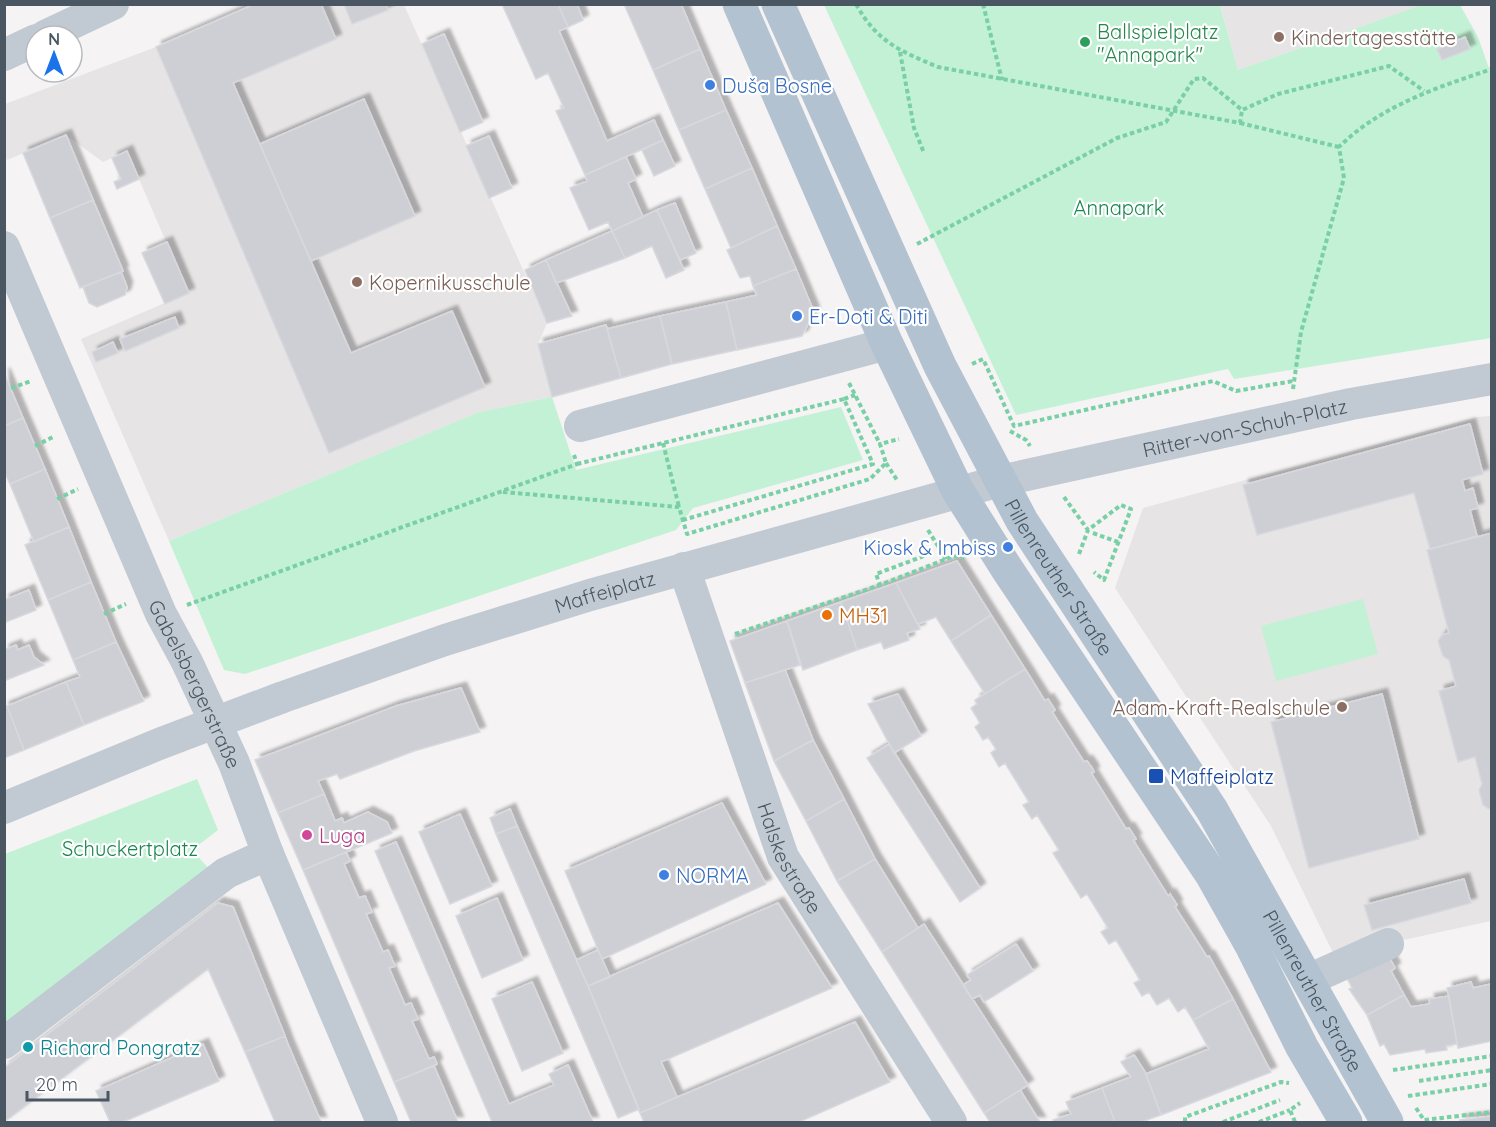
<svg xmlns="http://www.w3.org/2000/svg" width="1496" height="1127" font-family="Quicksand,sans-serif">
<defs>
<filter id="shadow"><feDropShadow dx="5.5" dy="-5.5" stdDeviation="1.5" flood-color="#0004"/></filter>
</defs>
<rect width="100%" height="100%" fill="#f5f3f3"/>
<!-- education -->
<path fill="#e6e4e5" d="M1220,4l201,1 -183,65z
M255,5h149l143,318 -9,21 14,53 -73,15 -310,129 -88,-202 107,-46 -61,-142 -24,11 -37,-27 -59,25 -2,-6v-50l151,-57z
M1491,416v505l-157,34 -63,-129 -156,-238 28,-80 334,-91z"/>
<!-- green -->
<path fill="#c3f1d5" d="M824,5h396l18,65 183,-65h39l18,32 13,37v264l-257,41 -6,-10 -212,46z
M552,397l24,73 265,-63 22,53 -170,48 -17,22 -431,144 -21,-4 -55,-129 310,-129z
M1363,599l15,55 -102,27 -15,-55z
M197,779l21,51 -26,20 19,21 -206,157v-174z"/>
<!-- building -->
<path fill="#cdcfd5" stroke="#d7d9de" stroke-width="1.5" filter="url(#shadow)" d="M255,4h66l15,35 -103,44 118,270 101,-42 33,76 -156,66 -173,-406z
M344,4h41l3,6 -36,14z
M502,4h56l10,23 -9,4 48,110 47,-21 9,20 -78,35 -29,-64 8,-3 -16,-35 -12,6z
M558,4h19l6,16 -15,7z
M624,4h57l19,45 -47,21z
M444,34l39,88 -23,10 -38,-88z
M1465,37l5,12 -28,11 -5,-11z
M700,49l26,61 -47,20 -26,-60z
M364,99l51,117 -104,45 -51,-117z
M726,110l26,58 -47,21 -26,-59z
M66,135l27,65 -43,18 -27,-65z
M489,136l23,52 -23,10 -23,-52z
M663,140l12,26 -21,10 -12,-26z
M127,151l12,28 -22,10 -3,-7 7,-3 -9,-21z
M626,157l10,22 -8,4 15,34 -31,14 -4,-9 -19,8 -19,-42 17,-7 -2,-6z
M752,168l25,58 -46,22 -26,-59z
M93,200l30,71 -43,17 -30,-70z
M675,203l21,50 -16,7 -23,-50z
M657,210l27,60 -18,8 -14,-32 -27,12 -13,-27z
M777,226l19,43 -43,17 -3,-10 -10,2 -13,-28z
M612,231l13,27 -69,25 -10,-23z
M167,242l22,51 -24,11 -23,-51z
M546,260l26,56 -25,7 -22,-53z
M796,269l18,43 -12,24 -65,14 -11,-48 31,-7 -4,-9z
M121,272l6,15 -2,8 -28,12 -8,-4 -6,-16z
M726,302l11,48 -65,14 -12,-48z
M660,316l12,48 -51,14 -14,-49z
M175,317l4,11 -54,23 -5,-12z
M606,325l15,53 -69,19 -14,-53z
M113,342l5,11 -22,9 -4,-10z
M4,373l19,45 -19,8z
M23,418l22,51 -35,15 -6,-13v-45z
M1470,424l13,50 -21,6 3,11 8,-3 5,20 -8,2 7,26 -47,13 -16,-56 -157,42 -14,-50z
M45,469l24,58 -35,15 -24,-58z
M69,527l22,55 -43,18 -23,-55z
M1492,533v275l-3,1 -6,-4 -4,-15 3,-6 -7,-27 -17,5 -19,-71 17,-5 -7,-26 -6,-4 -5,-15 4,-6 7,-2 -22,-83z
M957,561l34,54 -40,26 -15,-24 -18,7 -22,-41z
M91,582l25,60 -43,18 -25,-60z
M896,583l24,46 -13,4 2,7 -25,9 -3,-7 -24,8 -16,-48z
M29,590l7,20 -30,12 -2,-22z
M841,602l16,48 -54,20 -16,-49z
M991,615l34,54 -40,25 -34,-53z
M787,621l13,44 -55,18 -15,-42z
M116,642l28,59 -60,24 -18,-43 14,-5 -7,-17z
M16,645l2,5 11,-5 5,12 10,8 -40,16v-31z
M1025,669l20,32 3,-2 7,11 -3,2 32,50 3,-1 5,7 2,4 -3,1 35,56 3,-1 7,11 -3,1 35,56 2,-2 7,11 -2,2 32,50 2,-1 24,43 -40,21 -8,-13 -7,5 -9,-14 -12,7 -8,-13 -7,4 -8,-13 6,-3 -24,-40 -7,4 -8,-12 7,-4 -21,-34 -6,4 -28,-45 6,-3 -22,-35 -5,4 -9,-14 6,-3 -24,-39 -6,4 -8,-14 5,-4 -8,-12 -5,3 -8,-13 5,-4 -9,-15 6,-4 -2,-4z
M785,670l28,70 -39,21 -29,-78z
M66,682l18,43 -60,25 -17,-44z
M461,688l19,44 -66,19 -74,28 -3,-5 -19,7 6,13 -46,19 -23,-53 141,-54z
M898,694l23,42 -27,17 -26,-49z
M1382,694l37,145 -110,29 -38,-146z
M7,706l17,44 -20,8v-51z
M813,740l31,59 -38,22 -32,-60z
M889,744l91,144 -20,14 -93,-144z
M324,794l11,27 7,-3 2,5 24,-11 19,10 5,11 -89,37 -25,-57z
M844,799l31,60 -38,22 -31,-60z
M722,803l44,81 -164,75 -37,-88z
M510,809l7,17 -21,8 -6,-16z
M460,814l32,72 -42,18 -31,-72z
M517,826l71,160 51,123 -21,9 -122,-284z
M396,842l113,262 45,-19 -5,-11 19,-9 25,57h-101l-117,-271z
M346,852l4,9 -6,3 15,34 6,-2 7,16 -6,2 17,38 5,-2 7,16 -6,2 16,37 6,-2 7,16 -6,2 17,38 5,-2 3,7 -43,18 -91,-212z
M875,859l43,69 -36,24 -45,-71z
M1464,879l7,24 -99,27 -8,-25z
M497,898l26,62 -41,18 -26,-62z
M218,903l15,4 52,129 -40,16 -37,-83 -204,153v-54z
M778,903l54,85 -171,74 16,35 -37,16 -52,-127z
M924,924l104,161 -44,28 -102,-161z
M1016,944l17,27 -49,31 -4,-7 -8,4 -9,-14 8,-5 -4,-5z
M598,950l12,27 -22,9 -12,-26z
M1387,953l8,15 -4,3 13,24 -37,20 -18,-26 3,-1 -6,-12z
M532,982l31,71 -41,18 -30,-72z
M1471,982l2,6 19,-4v57l-34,7 -11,-60z
M1404,995l7,12 19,-3 -1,-5 20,-3 8,48 -11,2 1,4 -21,3 -1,-4 -35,6 -6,-11 -4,2 -13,-31z
M1233,999l38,73 -110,43 -15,-41 63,-25 -16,-29z
M855,1022l35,60 -91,40h-155l-4,-9z
M285,1036l2,6 34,80h-46l-30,-70z
M203,1044l16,37 -96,41h-13l-14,-31z
M1134,1055l11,17 16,43 -20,7h-26l-13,-34 29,-11 -10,-15z
M434,1066l24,56h-47l-17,-40z
M1102,1088l13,34h-61l-1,-2 18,-6 -5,-12z
M1020,1090l20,32h-50l-6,-9z
M1492,1116v6h-33l1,-2z"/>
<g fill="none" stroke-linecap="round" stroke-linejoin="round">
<!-- path -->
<path stroke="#7ad0a6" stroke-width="4" stroke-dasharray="4.5 3" stroke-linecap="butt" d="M856,4c21,38 44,47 82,63l302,56 2,-13 36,-16 111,-28 35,25
M983,4l19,76
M900,52l14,76 10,25
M1240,123l99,24
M917,244l200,-106 49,-16 28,-43 9,-1 39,32
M972,364l11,-5 31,67 199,-45 23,10 57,-10
M849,383l31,61
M11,388l20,-7
M1293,389l8,-57 43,-154 -5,-31c41,-41 99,-60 153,-78
M844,399l11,-4
M1010,431l16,9 4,6
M663,443l16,64
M35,446l18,-9
M886,463l11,17
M577,464l267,-65 29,65 -190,56
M503,492l176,15 8,27 183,-55 16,-16 -6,-19 19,-5
M1064,497l24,33 33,-25 10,4 -27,71 -10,-8
M57,499l21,-10
M928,530l18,29
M1093,533l25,9
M1079,554l9,-24
M924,556l-48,18 4,11 74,-29 10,2
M187,605l390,-141 -3,-9
M104,614l22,-10
M735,634l145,-49
M1393,1070l99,-14
M1419,1081l73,-11
M1408,1096l84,-12
M1416,1108l8,12 68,-8
M1185,1122v-5l96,-35 8,1
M1223,1122l57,-22
M1259,1122l31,-12
M1295,1122l-5,-12 10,-7"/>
<!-- minor -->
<g stroke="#c1cad2" stroke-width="32">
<path d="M45,36l68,-32"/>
<path d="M4,55l32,-15"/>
<path id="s1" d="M4,247l157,367 26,48 47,101 34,91 114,268"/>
<path d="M580,426l307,-82"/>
<path id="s2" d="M684,568l99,289 168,265"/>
<path id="s3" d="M4,808l155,-64 124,-47 162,-57 145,-45 410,-114 351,-77 141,-25"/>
<path d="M1308,980l80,-36"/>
<path d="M4,1043l222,-170 42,-19"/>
</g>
<!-- major -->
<g stroke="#b3c2d1" stroke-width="33">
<path d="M739,4l148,340 71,147 49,78 204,305 41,73 50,100 44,75"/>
<path id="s4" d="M778,4l162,362 82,155 190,289 175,312"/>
</g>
</g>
<!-- markers -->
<g fill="#8d6e63" stroke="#fff" stroke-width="2">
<circle cx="1279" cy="37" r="6"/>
<circle cx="357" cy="282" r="6"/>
<circle cx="1342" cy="707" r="6"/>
</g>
<circle fill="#2e9e5b" stroke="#fff" stroke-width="2" cx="1085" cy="42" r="6"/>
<g fill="#3f7fe0" stroke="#fff" stroke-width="2">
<circle cx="710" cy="85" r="6"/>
<circle cx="797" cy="316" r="6"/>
<circle cx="1008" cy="547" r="6"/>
<circle cx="664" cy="875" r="6"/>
</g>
<circle fill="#e8710a" stroke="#fff" stroke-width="2" cx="827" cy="615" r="6"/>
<rect fill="#1a4fb4" stroke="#fff" stroke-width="2" x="1148" y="768" width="16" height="16" rx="3"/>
<circle fill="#d1479c" stroke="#fff" stroke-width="2" cx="307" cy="835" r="6"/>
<circle fill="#0f9aa8" stroke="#fff" stroke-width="2" cx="28" cy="1047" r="6"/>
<g text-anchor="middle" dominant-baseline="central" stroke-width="4.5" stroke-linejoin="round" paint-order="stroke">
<!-- leisure labels -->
<g font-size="20" fill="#27864d" stroke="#fff" text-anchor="start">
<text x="1097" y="31">Ballspielplatz<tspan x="1097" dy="23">"Annapark"</tspan></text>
</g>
<!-- education labels -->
<g font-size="20" fill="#785e54" stroke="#fff" text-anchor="start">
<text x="1291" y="37">Kindertagesstätte</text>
<text x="369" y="282">Kopernikusschule</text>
<text x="1330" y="707" text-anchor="end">Adam-Kraft-Realschule</text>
</g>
<!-- shop labels -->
<g font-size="20" fill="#366cbe" stroke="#fff" text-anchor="start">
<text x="722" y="85">Duša Bosne</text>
<text x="809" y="316">Er-Doti &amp; Diti</text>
<text x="996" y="547" text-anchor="end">Kiosk &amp; Imbiss</text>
<text x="676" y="875">NORMA</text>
</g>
<!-- park labels -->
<g font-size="20" fill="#17864f" stroke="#fff">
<text x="1119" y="207">Annapark</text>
<text x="130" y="848">Schuckertplatz</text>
</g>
<!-- street labels -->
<g font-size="20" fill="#4a5661" stroke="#fff">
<text stroke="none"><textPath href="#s3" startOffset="1300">Ritter-von-Schuh-Platz</textPath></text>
<text stroke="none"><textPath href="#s4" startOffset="639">Pillenreuther Straße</textPath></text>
<text stroke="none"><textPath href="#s3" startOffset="639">Maffeiplatz</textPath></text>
<text stroke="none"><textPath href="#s1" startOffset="477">Gabelsbergerstraße</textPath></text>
<text stroke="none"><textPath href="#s2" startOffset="309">Halskestraße</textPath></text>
<text stroke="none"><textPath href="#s4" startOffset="1125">Pillenreuther Straße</textPath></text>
</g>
<!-- food labels -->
<g font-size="20" fill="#c56008" stroke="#fff" text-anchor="start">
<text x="839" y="615">MH31</text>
</g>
<!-- transit labels -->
<g font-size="20" fill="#164399" stroke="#fff" text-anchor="start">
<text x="1170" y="776">Maffeiplatz</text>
</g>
<!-- hotel labels -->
<g font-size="20" fill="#b23c85" stroke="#fff" text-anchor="start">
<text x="319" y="835">Luga</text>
</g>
<!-- culture labels -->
<g font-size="20" fill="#0d838f" stroke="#fff" text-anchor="start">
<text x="40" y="1047">Richard Pongratz</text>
</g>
</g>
<!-- border -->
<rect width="1496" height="1127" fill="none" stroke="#4a5661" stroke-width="12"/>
<!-- north arrow -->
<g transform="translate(54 54)"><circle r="28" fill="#ffffff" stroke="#b7bbc0" stroke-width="1.5"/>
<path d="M0-4.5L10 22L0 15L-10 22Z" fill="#1a73e8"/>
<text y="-9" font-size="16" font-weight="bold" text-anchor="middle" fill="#4a5661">N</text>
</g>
<!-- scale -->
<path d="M27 1091v9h81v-9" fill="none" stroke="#4a5661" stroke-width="3"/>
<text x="36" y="1091" font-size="18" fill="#4a5661" stroke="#ffffff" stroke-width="4.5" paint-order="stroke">20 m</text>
</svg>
